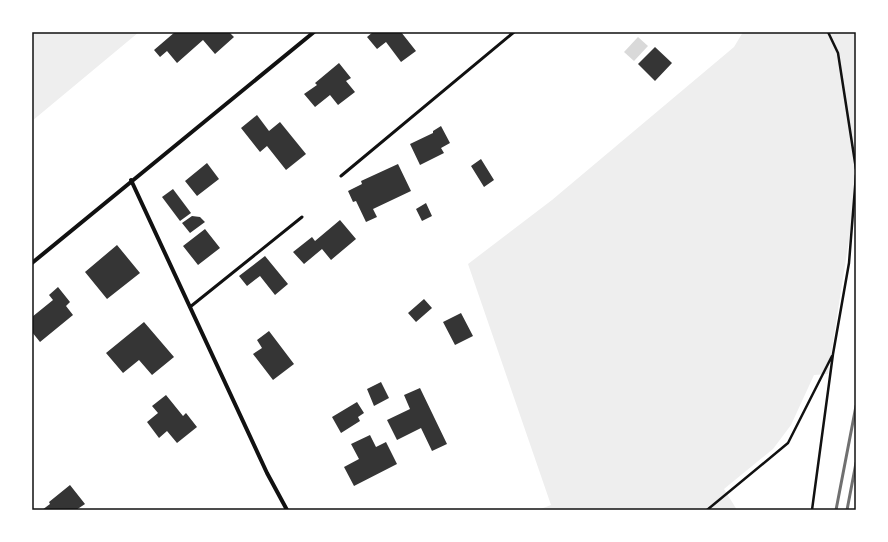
<svg xmlns="http://www.w3.org/2000/svg" width="888" height="542" font-family="Cabin,sans-serif">
<rect width="100%" height="100%" fill="#fff"/>
<!-- green -->
<path fill="#eee" d="M32,32h107l-107,89z
M743,32h113v163l-28,179 -14,1 -23,50 -18,24 -49,40 13,21h-199l13,-5 -83,-241 84,-64 182,-153z"/>
<!-- water -->
<path fill="#d9d9d9" d="M638,37l10,9 -14,15 -10,-9z"/>
<!-- building -->
<path fill="#353535" d="M175,32h54l5,5 -19,17 -12,-14 -26,23 -10,-12 -7,6 -6,-7z
M373,32h28l15,19 -15,11 -15,-20 -9,7 -10,-12z
M655,47l17,16 -17,18 -17,-17z
M339,63l12,15 -5,3 9,11 -17,13 -8,-10 -15,12 -11,-13 13,-9 -2,-2z
M257,115l12,16 11,-9 26,32 -20,16 -19,-24 -7,6 -19,-24z
M441,126l9,17 -9,5 3,5 -24,12 -10,-21 23,-11v-2z
M481,159l13,21 -10,7 -13,-21z
M207,163l12,16 -22,17 -12,-15z
M398,164l13,27 -38,18 4,8 -11,5 -10,-21 -3,1 -5,-11 14,-7 -1,-3z
M173,189l18,24 -11,8 -18,-24z
M426,203l6,13 -10,5 -6,-12z
M192,216l8,1 5,5 -15,11 -8,-10z
M340,220l16,19 -25,21 -9,-11 -18,15 -11,-12 19,-15 3,4z
M205,229l15,19 -22,17 -15,-19z
M117,245l23,28 -33,26 -22,-27z
M265,256l23,28 -13,11 -15,-19 -13,10 -8,-10z
M58,287l12,15 -4,4 7,9 -33,27 -8,-10v-15l21,-17 -4,-5z
M424,299l8,9 -16,14 -8,-9z
M461,313l12,23 -18,9 -12,-23z
M144,322l30,35 -22,18 -13,-15 -16,13 -17,-20z
M269,331l25,33 -21,16 -20,-26 9,-6 -5,-8z
M381,382l8,16 -15,8 -7,-17z
M420,388l27,56 -15,7 -11,-23 -24,12 -10,-20 23,-11 -6,-14z
M166,395l17,21 3,-3 11,14 -20,16 -10,-12 -8,7 -12,-16 11,-9 -6,-7z
M357,402l7,11 -6,4 2,4 -19,12 -9,-16z
M370,435l6,12 10,-5 11,22 -43,22 -10,-19 15,-8 -8,-15z
M70,485l15,19 -9,6h-34l8,-6 -1,-2z"/>
<g fill="none" stroke-linecap="round" stroke-linejoin="round">
<!-- path -->
<path stroke="#111" stroke-width="2.5" d="M828,32l10,21 18,116
M707,510l81,-67 44,-87
M812,510l21,-156 16,-91 7,-88"/>
<!-- service -->
<path stroke="#111" stroke-width="3" d="M341,176l173,-144
M190,307l112,-90"/>
<!-- minor -->
<path stroke="#111" stroke-width="4" d="M131,180l136,293 20,37
M32,263l282,-231"/>
<!-- rail -->
<path stroke="#707070" stroke-width="3" d="M836,510l20,-104
M847,510l9,-47"/>
</g>
<!-- border -->
<rect width="888" height="542" fill="none" stroke="#ffffff" stroke-width="66"/>
<rect x="33" y="33" width="822" height="476" fill="none" stroke="#111" stroke-width="1.5"/>
</svg>
